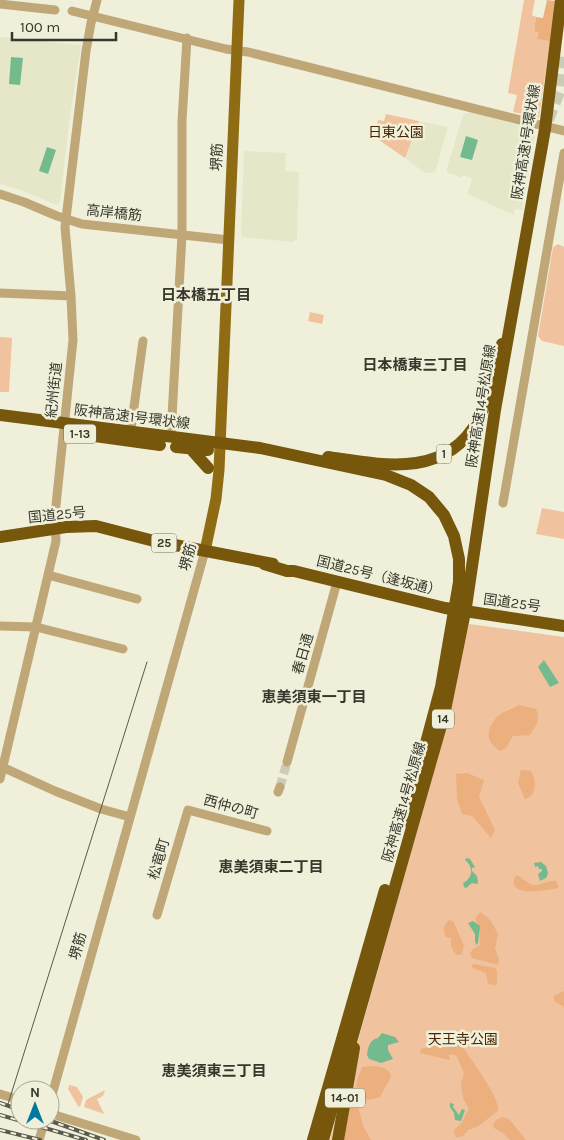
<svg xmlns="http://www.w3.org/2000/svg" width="564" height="1140" font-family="Karla,'Noto Sans JP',sans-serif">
<rect width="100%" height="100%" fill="#f0f0da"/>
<!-- built -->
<path fill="#e6e6c8" d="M0,37l81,8 -12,78 -9,79 -4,3 -32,-14 -24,-7z
M469,112l67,18 -14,80 -7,-1 -1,6 -47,-21 5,-15 -9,-4 -1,3 -16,-6 17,-57z
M419,121l29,6 -13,45 -10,1 -20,-15z
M244,151l42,2 -1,18 14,1 -2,67 -4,3 -50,-5 -2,-3z"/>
<!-- green -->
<path fill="#f0c29e" d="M524,0h11l-3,15 4,2 -2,13 5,1 11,10 -11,77 -26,-6 4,-17 -9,-2z
M386,114l33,7 -14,37 -29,-20 -1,-6 3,-12 6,1z
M558,244l6,3v99l-22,-5 -4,-5 15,-89z
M310,312l14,3 -2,9 -14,-3z
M0,337l12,1 -3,54h-9z
M542,508l22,4v27l-28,-5z
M469,624l95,13v503h-234l108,-383z
M69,1085l8,2 6,10 -3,10 -2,-1 -10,-17z
M105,1090l-2,6 -6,3 7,15 -20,-7 2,-7z"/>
<!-- forest -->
<path fill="#ecaf7e" d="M547,0l9,1 -6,40 -13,-2 2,-7 -5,-1 2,-14 7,1z
M519,705l17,4c5,11 0,16 -6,26l-17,1 -7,12 -6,3c-15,-10 -14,-21 -3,-34 4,-5 16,-8 22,-12z
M521,770l10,1c6,9 6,25 -6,28l-7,-16z
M467,773l17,7 -5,17 16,33 -4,8 -19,-22 -10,-2 -5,-15 -1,-25z
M516,875c8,2 11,10 19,10 8,0 13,-5 21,-4l2,4v3c-10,2 -55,11 -42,-13z
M481,912l10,9 7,13 -3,14 4,12 -1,5 -26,-7 -2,-4 2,-4 8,-5 -1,-17 -4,-10z
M449,920l4,1 11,25 -2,8 -6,1 -5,-9v-8l-5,-1c-3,-7 -3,-11 3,-17z
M473,964l22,4 2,3v12l-1,2 -8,-1 -2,-11 -13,-5 -1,-2z
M564,991v16l-10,-6v-5z
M450,1038l6,1 5,5c8,14 40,54 37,67 -8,5 -21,19 -29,18 -4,5 -6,9 -14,8l-1,-7 8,-8 7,-13 -6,-11 -2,-14 3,-11 -8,-18 -7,-1 1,6 -30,-7 1,-4 19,-5z
M362,1067c10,-1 27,-3 29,10l-11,20c-8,3 -14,4 -22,-1 -4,-12 0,-17 4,-29z
M351,1104l7,2 5,20 8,14h-28l5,-31z
M502,1117l7,2 17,21h-16l-7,-7 -9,-5 -1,-3 3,-5z"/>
<!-- water -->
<path fill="#73ba8f" d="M11,57l12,1 -3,27 -11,-1z
M466,136l12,4 -6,20 -12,-3z
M47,147l9,3 -8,24 -9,-3z
M544,660l15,23 -9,4 -12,-20z
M466,858l4,1 5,8 -3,1v3l5,5 1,7 -1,1 -5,-1 -6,5 -2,-1 -1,-4c10,-5 11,-16 2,-23z
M541,862l5,4 2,7 -2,5 -6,3 -2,-7 4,-3v-2h-3l-1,-3 -3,1 -1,-4z
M473,921l7,5 -2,17 -2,2 -1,-5v-6l-7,-11z
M382,1033l13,4 4,5 -11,3v5l5,9 -12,4 -12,-4 -2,-4c1,-8 3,-16 11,-17z
M450,1103l4,1 -1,3 6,8 3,-6 3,1 -4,11 -6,-1 -1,-7 -4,-6z"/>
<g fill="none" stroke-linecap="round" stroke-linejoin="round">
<!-- minor-tunnel -->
<path stroke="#cbcbb8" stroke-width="9" stroke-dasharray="9 4.5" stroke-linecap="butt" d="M280,787l7,-25"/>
<!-- highway-tunnel -->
<path stroke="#cbcbb8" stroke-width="12" stroke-dasharray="12 6" stroke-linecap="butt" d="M548,120l11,-28 5,-35"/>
<!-- minor -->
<path stroke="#bfa777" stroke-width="9" d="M0,4l55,6
M72,11l154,38 22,3 316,79
M0,194l24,8 33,14 25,8 147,16
M0,293l71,3
M131,429l12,-88
M171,435l11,-200v-114l5,-83
M503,503l61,-350
M48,575l89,24
M0,626l36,1 87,22
M287,762l50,-180
M0,766l55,25 46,18 29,8
M0,779l56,-238 -1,-26 18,-175 -2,-44 -6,-69 21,-176 5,-28 6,-23
M278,792l2,-5
M157,915l31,-105 79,21
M0,1094l20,6
M50,1102l155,-551
M50,1110l8,6 78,24
M39,1140l6,-20"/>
<!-- major -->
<path stroke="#8f6b14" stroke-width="11" d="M205,551l11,-52 3,-29 20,-470"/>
<!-- highway -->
<path stroke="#76570c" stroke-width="12" d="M176,447l32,3
M191,449l17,19
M328,457c54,8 118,22 150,-37 12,-23 17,-51 24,-76
M0,537l66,-10 30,-1 58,15 119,23
M264,564l23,7h7l151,37 119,18
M338,1140l16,-92"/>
<!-- tram -->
<path stroke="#59594e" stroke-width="1" d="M8,1104l139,-442"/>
<defs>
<path id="rail" d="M0,1103l20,7
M0,1115l86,25
M48,1120l56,20
M0,1130l40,10"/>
</defs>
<!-- rail casing -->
<use href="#rail" stroke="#59594e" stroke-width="4"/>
<!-- rail -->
<use href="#rail" stroke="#f0f0da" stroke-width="2" stroke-dasharray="5.5" stroke-linecap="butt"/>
<!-- highway-bridge -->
<path stroke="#76570c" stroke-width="12" d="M0,415l260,33 126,27 25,10 18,12 15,18 10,21 5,23v23l-18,105 -36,134
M73,433l87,12
M313,1140l72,-250
M323,1140l121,-425 22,-108 29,-197 50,-281 16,-129"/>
</g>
<g text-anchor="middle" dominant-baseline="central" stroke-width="5" stroke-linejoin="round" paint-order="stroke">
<!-- shield labels -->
<g fill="#f0f0da" stroke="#6e6e62" stroke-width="1">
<rect x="64" y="424.5" width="32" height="19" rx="4"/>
<rect x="436.5" y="444.5" width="15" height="19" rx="4"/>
<rect x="151.5" y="533.5" width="25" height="19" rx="4"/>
<rect x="432" y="709.5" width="22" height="19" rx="4"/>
<rect x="325" y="1088.5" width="40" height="19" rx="4"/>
</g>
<g font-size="12" font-weight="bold" fill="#37372e">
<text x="80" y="434">1-13</text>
<text x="444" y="454">1</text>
<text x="164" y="543">25</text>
<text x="443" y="719">14</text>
<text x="345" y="1098">14-01</text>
</g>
<!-- park labels -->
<g font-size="14" fill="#4a2300" stroke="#f0f0da">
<text x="396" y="132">日東公園</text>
<text x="463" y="1039">天王寺公園</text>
</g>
<!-- street labels -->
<g font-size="14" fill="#37372e" stroke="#f0f0da">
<text transform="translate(526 142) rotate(-81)">阪神高速1号環状線</text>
<text transform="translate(217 157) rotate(-88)">堺筋</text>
<text transform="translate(114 213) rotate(6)">高岸橋筋</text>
<text transform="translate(54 390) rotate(-84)">紀州街道</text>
<text transform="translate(481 406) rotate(-81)">阪神高速14号松原線</text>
<text transform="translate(132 417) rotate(7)">阪神高速1号環状線</text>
<text transform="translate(57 515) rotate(-6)">国道25号</text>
<text transform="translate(188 557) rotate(-75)">堺筋</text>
<text transform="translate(379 576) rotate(14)">国道25号（逢坂通）</text>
<text transform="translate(512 603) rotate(8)">国道25号</text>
<text transform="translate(303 654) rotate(-74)">春日通</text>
<text transform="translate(404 802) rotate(-74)">阪神高速14号松原線</text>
<text transform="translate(231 807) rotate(15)">西仲の町</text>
<text transform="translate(159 859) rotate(-74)">松竜町</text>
<text transform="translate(78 946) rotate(-74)">堺筋</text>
</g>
<!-- neighbourhood labels -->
<g font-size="15" font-weight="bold" fill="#37372e" stroke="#f0f0da">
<text x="206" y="295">日本橋五丁目</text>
<text x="415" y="365">日本橋東三丁目</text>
<text x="314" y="697">恵美須東一丁目</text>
<text x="271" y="867">恵美須東二丁目</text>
<text x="214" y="1071">恵美須東三丁目</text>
</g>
</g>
<!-- north arrow -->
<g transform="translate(35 1105)"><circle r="24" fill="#f0f0da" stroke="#a6a695"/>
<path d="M0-4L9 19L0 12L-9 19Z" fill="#0079a1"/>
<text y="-8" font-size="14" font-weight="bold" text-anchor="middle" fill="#37372e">N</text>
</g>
<!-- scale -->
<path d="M12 32v8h104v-8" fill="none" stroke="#37372e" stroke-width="2.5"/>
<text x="20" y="32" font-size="15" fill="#37372e" stroke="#f0f0da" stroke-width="4" paint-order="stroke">100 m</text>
</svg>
